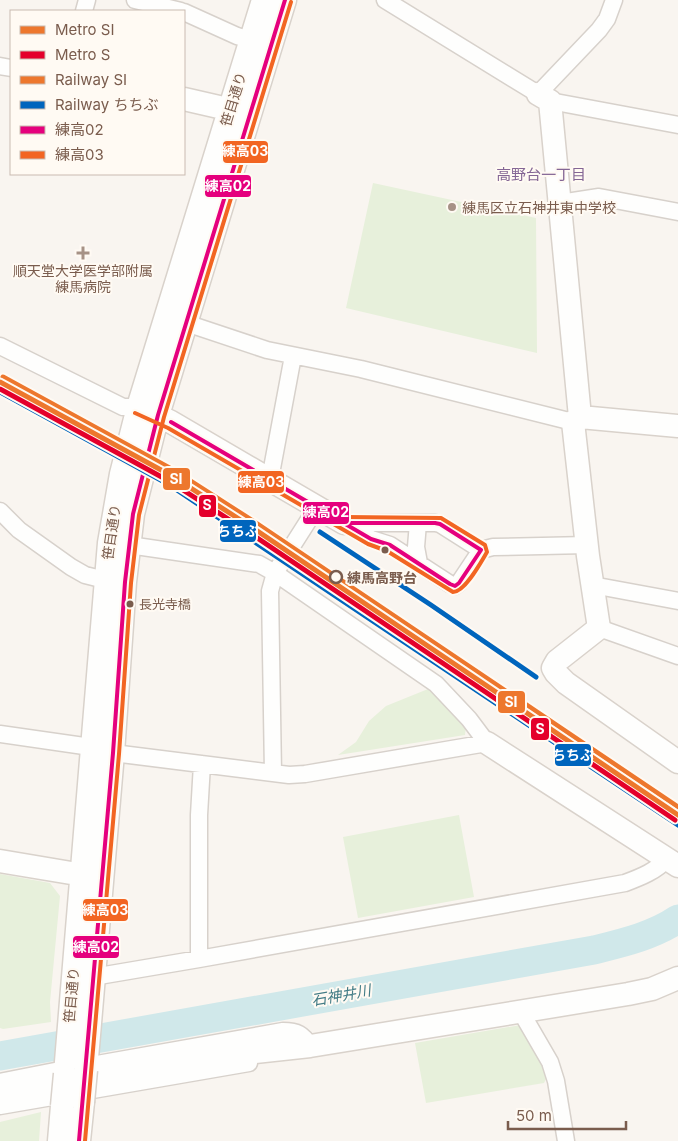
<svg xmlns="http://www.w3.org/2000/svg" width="678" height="1141" font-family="Inter,'Noto Sans JP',sans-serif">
<rect width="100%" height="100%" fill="#f9f5f0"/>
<!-- green -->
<path fill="#e7f0db" d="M373,183l163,35 1,135 -191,-45z
M428,689l3,1 35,37 -1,8 -127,20 18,-13 13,-21 17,-15z
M459,815l15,82 -116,21 -15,-81z
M0,874l50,9 10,13 -10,106 1,20 -48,7 -3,-1z
M521,1025l21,32 5,20 -3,6 -118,20 -11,-60z
M41,1112l-2,29h-39v-19z"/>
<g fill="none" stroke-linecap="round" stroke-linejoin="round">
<!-- river -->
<path stroke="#d0e8ea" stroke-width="29" d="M0,1056l594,-106c28,-7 59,-14 84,-31"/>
<defs>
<path id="street" d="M135,0l46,11
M385,0l153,94 61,-64 8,-11 7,-19
M84,11l3,-11
M184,12l53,24 14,4
M0,66l11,2
M550,101l128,24
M560,203l39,-6 79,15
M186,323l81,27 94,19 212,53
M0,346l123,61h15
M270,479l23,-123
M0,511l19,19 52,37 14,8 20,5
M344,523h91l5,1 41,26 -22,33 -4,3 -5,-2 -60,-39 -19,-6z
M418,523l-2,24 3,16
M481,550l12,-3 94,-2
M592,587h11l75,14
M599,628l79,28
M0,734l91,13
M113,753l176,22 16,-1 182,-31 -18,-24 -33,-35 -161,-111 -16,-9 -130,-19
M273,773l-3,-182 5,-18 42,-66
M199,959v-144l3,-51
M93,977l106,-18 426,-76c16,-6 31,-12 42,-24
M521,1012l29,50 6,19 10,60
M86,1066l197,-35c14,0 20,3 27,15l-8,3
M0,1082l65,-13
M0,1106l249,-43"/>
<path id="secondary" d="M538,94l12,7 30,316
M184,99l61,14
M144,409l27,13 173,101
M678,426l-98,-9 -7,5 15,134 11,72 -42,33 -4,7 3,5 10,10 112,79
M487,743l191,123
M0,861l95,16
M86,1070l27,-317 12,-171 8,-68 25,-99 127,-415
M65,1074l44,-531 12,-69 17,-67 125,-407
M0,1094l212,-37 98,-11 318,-52 24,-5 26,-11
M59,1141l3,-35
M79,1141l4,-39"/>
</defs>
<!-- street casing -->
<use href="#street" stroke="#d7d1cb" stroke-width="19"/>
<!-- secondary casing -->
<use href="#secondary" stroke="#d9d2cb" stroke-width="25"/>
<!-- street -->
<use href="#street" stroke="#fefefd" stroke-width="16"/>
<!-- secondary -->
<use href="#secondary" stroke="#fefefd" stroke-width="22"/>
<defs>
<path id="secondary-bridge" d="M83,1102l3,-32
M62,1106l3,-32"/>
</defs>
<!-- secondary-bridge casing -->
<use href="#secondary-bridge" stroke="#d9d2cb" stroke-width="25" stroke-linecap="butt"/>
<!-- secondary-bridge -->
<use href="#secondary-bridge" stroke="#fefefd" stroke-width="22"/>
<defs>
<path id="bus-1" d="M171,422l173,101h91l5,1 41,26 -22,33 -4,3 -5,-2 -60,-39 -19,-6z
M79,1141l34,-388 12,-171 8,-68 25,-99 127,-415"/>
<path id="bus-2" d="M135,413l33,15 200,116 19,7 66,41c12,0 28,-30 34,-40l-2,-7 -44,-27 -96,-1
M85,1141l34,-387 12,-171 8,-68 25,-98 127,-415"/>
</defs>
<!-- bus-1 casing -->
<use href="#bus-1" stroke="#fffaf3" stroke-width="8"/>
<!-- bus-2 casing -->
<use href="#bus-2" stroke="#fffaf3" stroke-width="8"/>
<!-- bus-1 -->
<use href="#bus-1" stroke="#e5007d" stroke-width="4"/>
<!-- bus-2 -->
<use href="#bus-2" stroke="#f26522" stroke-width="4"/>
<defs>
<path id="rail-1" d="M3,377l172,94 81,52 422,284"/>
<path id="rail-2" d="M0,392l168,92 510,341
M320,532l111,73 105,72"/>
</defs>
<!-- rail-1 casing -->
<use href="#rail-1" stroke="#fffaf3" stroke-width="9"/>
<!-- rail-2 casing -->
<use href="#rail-2" stroke="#fffaf3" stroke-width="9"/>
<!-- rail-1 -->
<use href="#rail-1" stroke="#ed772d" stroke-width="5"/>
<!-- rail-2 -->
<use href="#rail-2" stroke="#0065bd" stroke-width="5"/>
<defs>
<path id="metro-1" d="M0,382l172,94 81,52 425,287"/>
<path id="metro-2" d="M0,389l169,92 81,52 425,287"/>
</defs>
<!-- metro-1 casing -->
<use href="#metro-1" stroke="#fffaf3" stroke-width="9"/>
<!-- metro-2 casing -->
<use href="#metro-2" stroke="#fffaf3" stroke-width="9"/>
<!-- metro-1 -->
<use href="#metro-1" stroke="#ed772d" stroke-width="5"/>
<!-- metro-2 -->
<use href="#metro-2" stroke="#e4002b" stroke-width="5"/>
</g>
<!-- markers -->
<g fill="#a69286" stroke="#fffaf3" stroke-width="2">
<circle cx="452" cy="207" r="5"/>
<path d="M80.5 245.5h5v5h5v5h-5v5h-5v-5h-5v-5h5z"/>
</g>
<g fill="#7a5c4d" stroke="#fffaf3" stroke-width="2">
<circle cx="385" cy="550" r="4.5"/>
<circle cx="130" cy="604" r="4.5"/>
</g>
<circle fill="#fffaf3" stroke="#7a5c4d" stroke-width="2.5" cx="336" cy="577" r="6"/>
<g text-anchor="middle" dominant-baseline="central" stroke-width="4" stroke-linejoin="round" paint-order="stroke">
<!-- bus labels -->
<g font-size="13" fill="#7a5c4d" stroke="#fffaf3" text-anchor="start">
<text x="139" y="604">長光寺橋</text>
</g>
<!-- street labels -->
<g font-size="14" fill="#7a5c4d" stroke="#fffaf3">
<text transform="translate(233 99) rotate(-73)">笹目通り</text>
<text transform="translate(111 532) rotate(-82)">笹目通り</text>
<text transform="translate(71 995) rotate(-85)">笹目通り</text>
</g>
<!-- poi labels -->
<g font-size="14" fill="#7a5c4d" stroke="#fffaf3" text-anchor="start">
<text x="462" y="207">練馬区立石神井東中学校</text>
<text x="83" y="270" text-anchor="middle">順天堂大学医学部附属<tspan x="83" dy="16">練馬病院</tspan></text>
</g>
<!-- stop labels -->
<g font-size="14" font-weight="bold" fill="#7a5c4d" stroke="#fffaf3" text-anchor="start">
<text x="347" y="577">練馬高野台</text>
</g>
<!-- neighbourhood labels -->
<g font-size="15" fill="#846695" stroke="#fffaf3">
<text x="541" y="174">高野台一丁目</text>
</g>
<!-- water labels -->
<g font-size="15" font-style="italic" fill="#437c86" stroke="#fffaf3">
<text transform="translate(341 995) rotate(-10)">石神井川</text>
</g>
</g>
<g stroke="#fffaf3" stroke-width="2">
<rect x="222" y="140" width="47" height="24" rx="5" fill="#f26522"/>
<rect x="204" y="174" width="48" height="24" rx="5" fill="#e5007d"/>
<rect x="162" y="467" width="29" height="24" rx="5" fill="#ed772d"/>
<rect x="237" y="470" width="48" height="24" rx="5" fill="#f26522"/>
<rect x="198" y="494" width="19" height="24" rx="5" fill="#e4002b"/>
<rect x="302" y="501" width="48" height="24" rx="5" fill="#e5007d"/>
<rect x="219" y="519" width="38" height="24" rx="5" fill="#0065bd"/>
<rect x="497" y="690" width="29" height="24" rx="5" fill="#ed772d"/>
<rect x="530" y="717" width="20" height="24" rx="5" fill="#e4002b"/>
<rect x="554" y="743" width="38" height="24" rx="5" fill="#0065bd"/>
<rect x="82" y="898" width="47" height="24" rx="5" fill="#f26522"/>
<rect x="72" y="935" width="48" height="24" rx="5" fill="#e5007d"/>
</g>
<g font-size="14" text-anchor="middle" font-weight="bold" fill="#fff">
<text x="245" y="156">練高03</text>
<text x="228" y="191">練高02</text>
<text x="176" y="484">SI</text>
<text x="261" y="487">練高03</text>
<text x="207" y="510">S</text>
<text x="326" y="517">練高02</text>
<text x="238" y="536">ちちぶ</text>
<text x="511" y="707">SI</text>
<text x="540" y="734">S</text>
<text x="573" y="760">ちちぶ</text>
<text x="105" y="915">練高03</text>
<text x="96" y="952">練高02</text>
</g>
<!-- legend -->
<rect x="10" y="10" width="175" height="165" fill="#fffaf3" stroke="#cabbb1"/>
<rect x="20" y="26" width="25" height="8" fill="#ed772d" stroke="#cabbb1"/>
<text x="55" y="35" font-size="15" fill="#7a5c4d">Metro SI</text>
<rect x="20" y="51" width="25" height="8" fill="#e4002b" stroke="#cabbb1"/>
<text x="55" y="60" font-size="15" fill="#7a5c4d">Metro S</text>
<rect x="20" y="76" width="25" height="8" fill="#ed772d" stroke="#cabbb1"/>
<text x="55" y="85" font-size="15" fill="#7a5c4d">Railway SI</text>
<rect x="20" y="101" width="25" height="8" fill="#0065bd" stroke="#cabbb1"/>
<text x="55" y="110" font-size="15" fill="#7a5c4d">Railway ちちぶ</text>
<rect x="20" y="126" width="25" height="8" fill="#e5007d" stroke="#cabbb1"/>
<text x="55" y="135" font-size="15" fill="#7a5c4d">練高02</text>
<rect x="20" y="151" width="25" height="8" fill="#f26522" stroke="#cabbb1"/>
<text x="55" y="160" font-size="15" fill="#7a5c4d">練高03</text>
<!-- scale -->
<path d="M508 1121v8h118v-8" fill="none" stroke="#7a5c4d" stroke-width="2.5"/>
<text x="516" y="1121" font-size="15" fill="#7a5c4d" stroke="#fffaf3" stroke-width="4" paint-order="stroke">50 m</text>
</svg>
